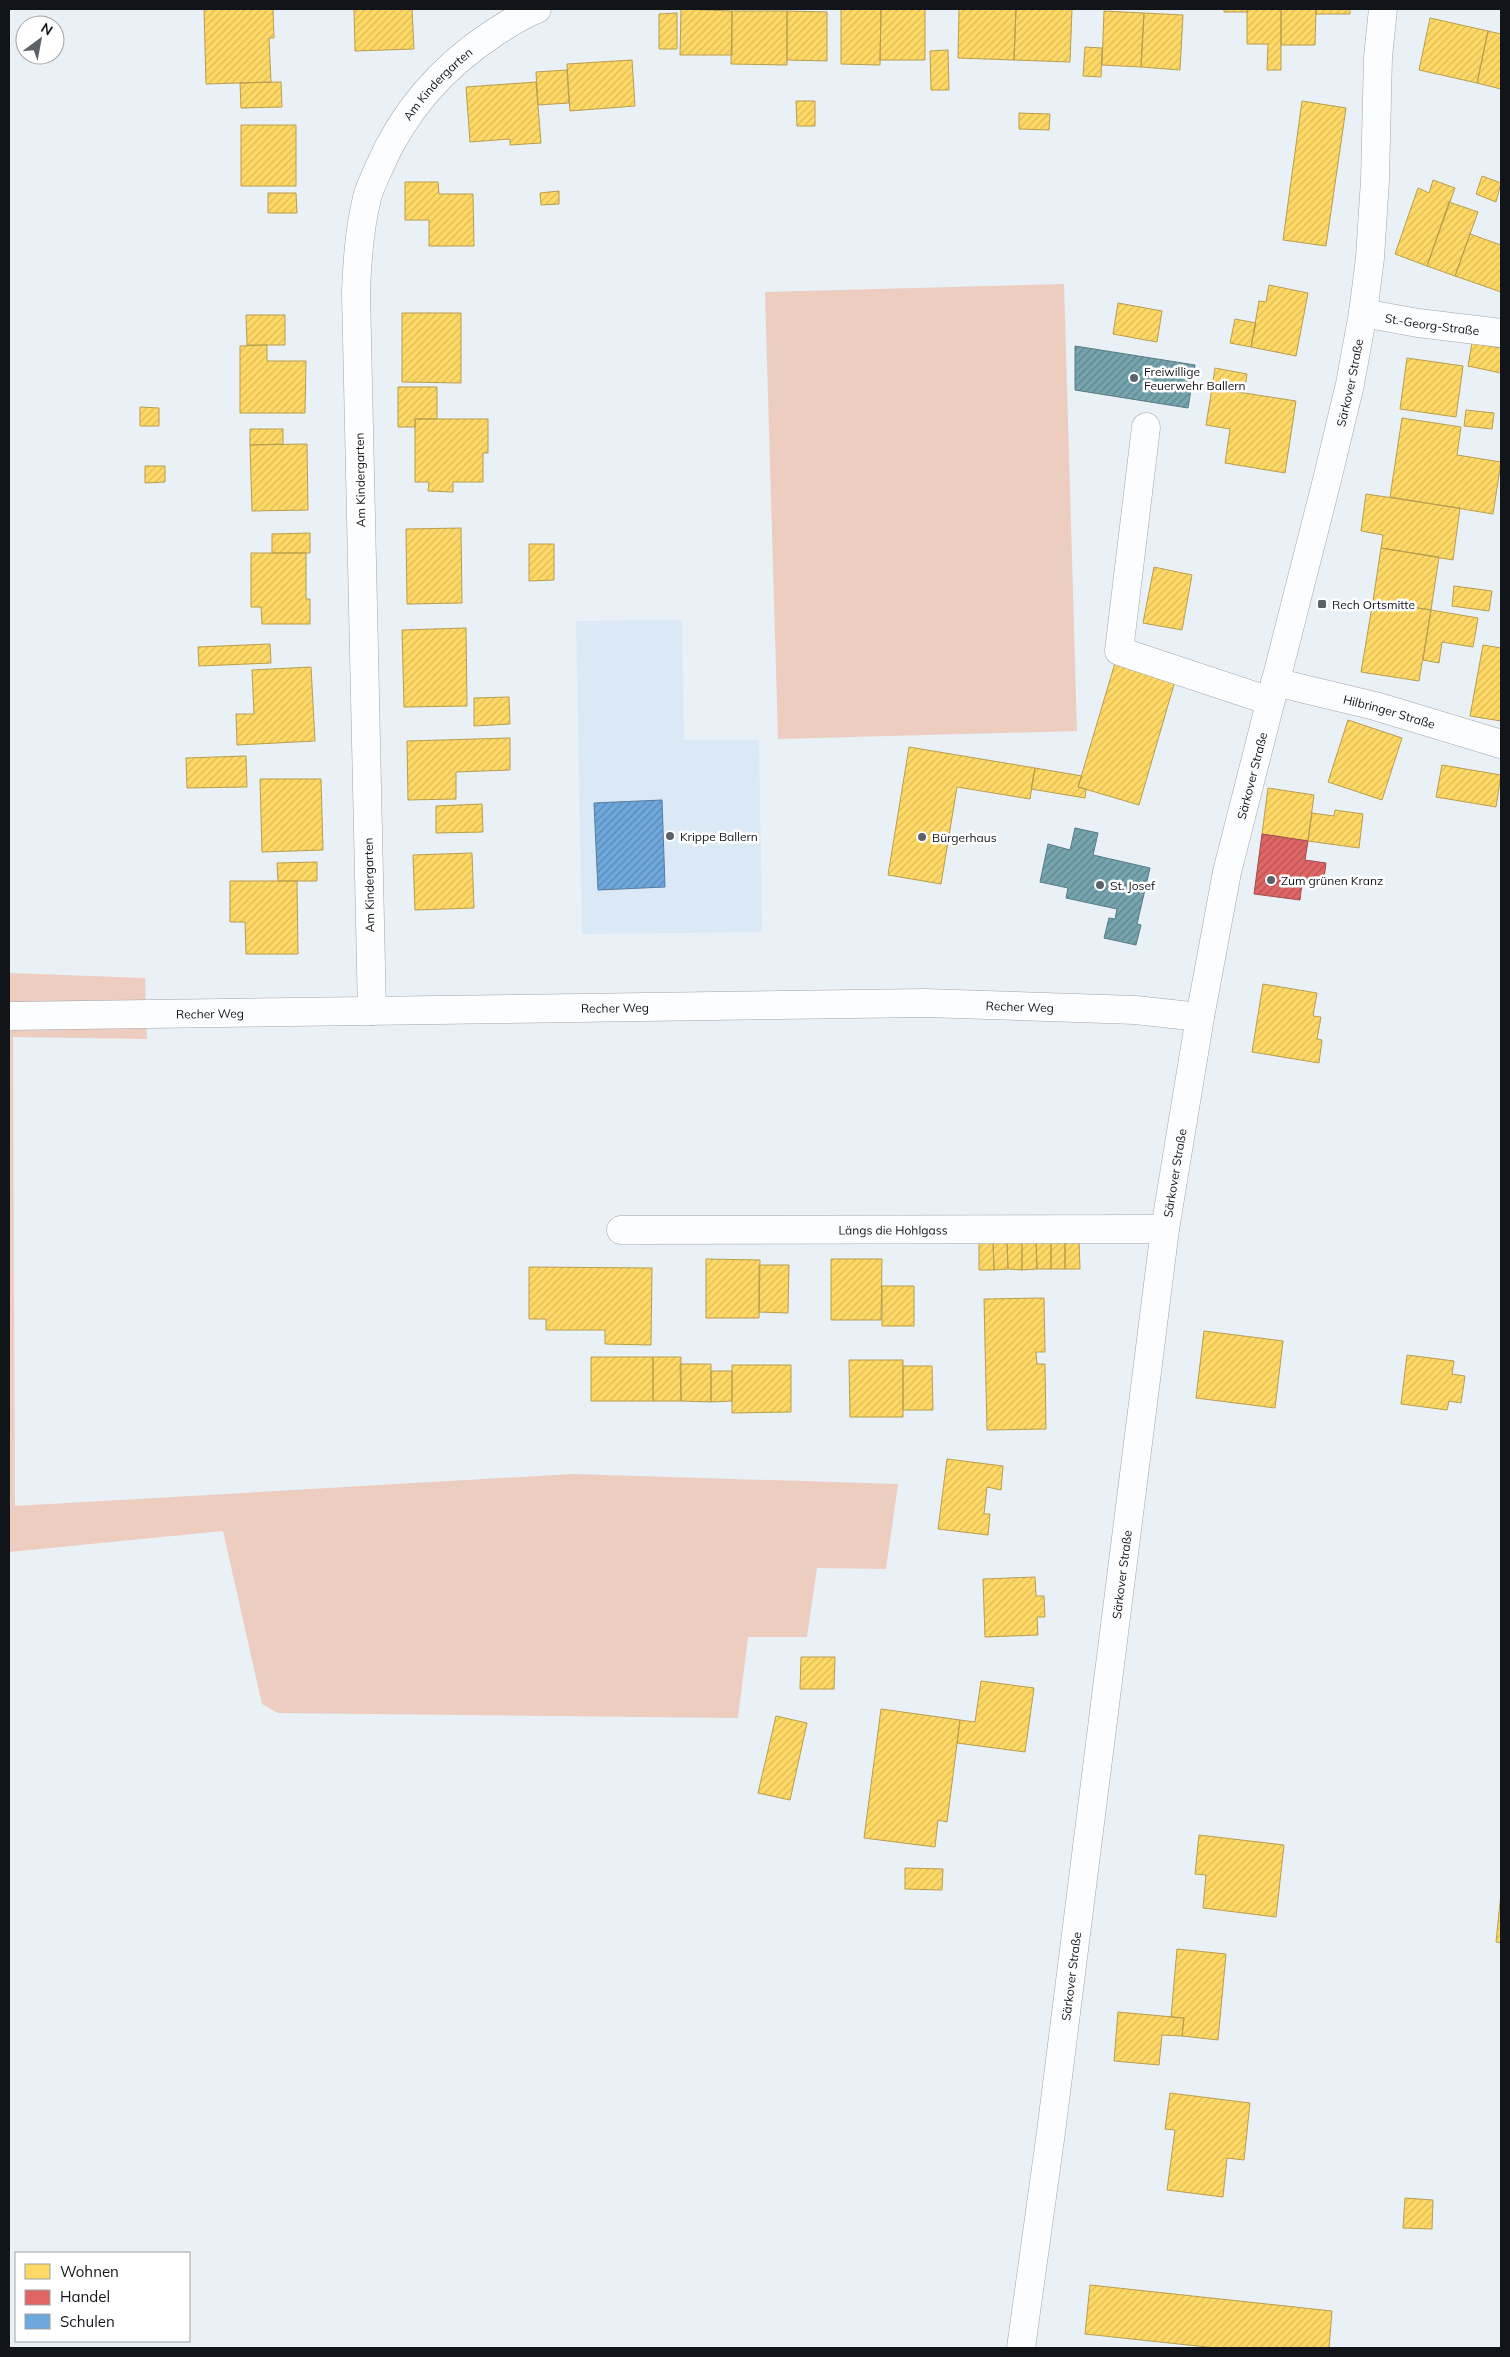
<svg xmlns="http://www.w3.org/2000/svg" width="1510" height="2357" font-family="Mulish,sans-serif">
<defs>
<pattern id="homes-hatch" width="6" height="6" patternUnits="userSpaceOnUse" patternTransform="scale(1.25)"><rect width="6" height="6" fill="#ffd966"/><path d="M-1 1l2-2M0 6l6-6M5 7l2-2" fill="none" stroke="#dab958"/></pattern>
<pattern id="shops-hatch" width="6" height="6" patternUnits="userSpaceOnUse" patternTransform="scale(1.25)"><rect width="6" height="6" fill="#e06666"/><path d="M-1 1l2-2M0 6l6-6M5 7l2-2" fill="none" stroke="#b45353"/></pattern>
<pattern id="schools-hatch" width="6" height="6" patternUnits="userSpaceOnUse" patternTransform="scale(1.25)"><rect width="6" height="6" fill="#6fa8dc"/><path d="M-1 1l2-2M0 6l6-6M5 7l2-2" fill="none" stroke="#5a88b2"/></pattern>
<pattern id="public-hatch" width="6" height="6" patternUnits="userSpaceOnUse" patternTransform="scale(1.25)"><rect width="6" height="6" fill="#76a5af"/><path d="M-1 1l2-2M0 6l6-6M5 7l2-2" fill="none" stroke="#5f858e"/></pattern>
</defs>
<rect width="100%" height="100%" fill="#e9f0f6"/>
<!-- built -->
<path fill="#dbe8f5" d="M682,620l2,120h75l3,192 -180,2 -6,-313z"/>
<!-- grass -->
<path fill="#eccdc0" d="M1064,284l13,447 -299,8 -13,-447z
M9,973l136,5 2,61 -134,-2 2,469 558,-32 325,10 -12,85 -69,-1 -10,69h-59l-10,81 -460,-5 -16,-9 -39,-173 -214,21z"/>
<!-- homes -->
<path fill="url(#homes-hatch)" stroke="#b89e4f" d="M204,9h69l1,29h-5l2,44 -65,2z
M354,9h58l2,40 -59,2z
M681,9l51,2v44h-52z
M841,9h40l-1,56 -39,-1z
M881,9h44v51h-45z
M959,9h57l-2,51 -56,-2z
M1016,9h56l-2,53 -56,-2z
M1224,9h23v3h-23z
M1247,9h34v61h-14l1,-26h-21z
M1281,9h35l-1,36h-34z
M1316,9h34v5h-34z
M732,11h55v54l-56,-1z
M787,11l40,1v49l-40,-1z
M1104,11l40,2 -3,54 -39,-2z
M677,13v36h-18v-35z
M1144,13l39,2 -3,55 -39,-3z
M1430,18l58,13 -11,52 -58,-13z
M1488,31l13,3v55l-24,-6z
M1085,47l17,1 -1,29 -18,-1z
M948,50l1,40h-18l-1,-39z
M632,60l3,46 -65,5 -3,-47z
M567,70l2,33 -31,2 -2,-33z
M281,82l1,25 -41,1 -1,-25z
M536,82l5,61 -31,2v-6l-40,3 -4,-55z
M796,101h19v25h-18z
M1302,101l44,7 -20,138 -43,-6z
M1019,113l31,1 -1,16 -30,-1z
M241,125h55v61h-55z
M1482,176l19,7 -5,19 -20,-8z
M1433,180l22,8 -28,78 -32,-12 23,-66 11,5z
M405,182h33l1,12h34l1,52h-45v-26h-24z
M559,191v13l-18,1 -1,-12z
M268,193h28l1,20h-29z
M1449,202l29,10 -23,64 -28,-10z
M1470,234l31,11v47l-46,-16z
M1269,285l39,8 -12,63 -45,-9 8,-46 7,1z
M1118,303l44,8 -5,31 -44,-8z
M402,313h59v70l-59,-1z
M246,315h39v30h-38z
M1235,319l21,4 -5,24 -21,-4z
M1472,343l29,5v25l-33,-7z
M267,345v16h39l-1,52h-65v-67z
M1407,358l56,8 -7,51 -56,-8z
M1215,368l32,6 -3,19 -32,-5z
M398,387h39v32h-22v8h-17z
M1212,388l84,13 -11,72 -60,-10 5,-34 -24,-4z
M140,407l19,1v18h-19z
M1466,410l28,3 -2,16 -28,-3z
M1402,418l59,9 -4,28 44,7 -8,52 -103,-17z
M415,419h73v34h-5v29h-30v10l-25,-1 1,-9h-14z
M250,429h33v15l-33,1z
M307,444l1,66 -56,1 -2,-66z
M145,466h20v16l-20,1z
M1366,494l94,14 -7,52 -72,-12 2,-13 -22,-4z
M461,528l1,75 -55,1 -1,-75z
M310,533v20h-38v-19z
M529,544h25v36l-25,1z
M1381,548l58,9 -8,53 -58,-9z
M251,553h55v46h4v25h-48l-1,-17h-10z
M1154,567l38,8 -10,55 -39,-7z
M1454,586l38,5 -3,20 -37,-5z
M1373,601l58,9 -12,71 -58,-9z
M1431,610l47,8 -5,29 -31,-5 -3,21 -16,-3z
M466,628l1,78 -63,1 -2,-77z
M270,644l1,19 -72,3 -1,-19z
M1483,645l18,3v73l-31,-5z
M1115,663l60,18 -36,124 -61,-18z
M311,667l4,74 -78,4 -1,-31h18l-2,-44z
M509,697l1,27 -36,2v-28z
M1348,720l54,18 -20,62 -54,-18z
M510,738v32l-54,2v27l-48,1 -1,-59z
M909,747l126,21 -5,31 -73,-12 -16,97 -53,-9z
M246,756l1,31 -60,1 -1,-30z
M1442,765l59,10 -5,32 -60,-10z
M1035,768l47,8 -4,11 8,2 -1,9 -54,-9z
M260,779h61l2,71 -61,2z
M1268,788l46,7 -6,46 -46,-7z
M482,804l1,28 -47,1v-27z
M1335,810l28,4 -4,34 -51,-7 4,-28 22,3z
M472,853l2,55 -59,2 -2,-55z
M317,862v19h-39l-1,-18z
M230,881h67l1,73h-52l-1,-32h-15z
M1263,984l54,9 -4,23 8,1 -4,22 5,1 -3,23 -67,-11z
M1065,1239v30h-14v-29z
M1065,1239l14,1 1,29h-15z
M993,1240l1,30h-15v-29z
M993,1240h14l1,29 -14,1z
M1007,1240h15v30l-14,-1z
M1022,1240h14l1,29 -15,1z
M1036,1240h15v29h-14z
M706,1259l54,1 -1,58h-53z
M831,1259h51l-1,61h-50z
M759,1265h30l-1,48 -29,-1z
M529,1267l123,1 -1,77 -46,-1v-14h-59v-11h-17z
M882,1286h32v40h-32z
M1044,1298l1,54h-9l1,12h8l1,65 -59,1 -3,-131z
M1204,1331l79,10 -8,67 -79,-10z
M1407,1355l47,6 -2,13 13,2 -4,27 -12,-2 -2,9 -46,-6z
M591,1357h62v44h-62z
M653,1357h28v44h-28z
M849,1360h54v57h-53z
M680,1364h31v38l-30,-1z
M732,1365h59v47l-59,1z
M903,1366h29l1,44h-30z
M711,1371h21v30l-21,1z
M947,1459l56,7 -2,24 -14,-3 -3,27h6l-2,21 -50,-6z
M1035,1577l1,19h8l1,21h-8l1,18 -53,2 -2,-58z
M801,1657h34l-1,32h-34z
M981,1681l53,7 -9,64 -68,-9 3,-23 15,2z
M881,1709l79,11 -13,102 -9,-2 -3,27 -71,-9z
M776,1716l31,7 -17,77 -32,-7z
M1199,1835l85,10 -8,72 -73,-9 3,-33 -11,-1z
M905,1868l38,1 -1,21 -37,-1z
M1501,1893v50l-5,-1z
M1177,1949l49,5 -8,86 -36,-4 2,-18 -13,-1z
M1118,2012l66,6 -2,18 -20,-1 -3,30 -45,-4z
M1170,2093l80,10 -6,57 -17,-2 -4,39 -56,-7 8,-60 -10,-1z
M1405,2198l28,2 -1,29 -29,-1z
M1090,2285l242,26 -3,37h-113l-131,-14z"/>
<!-- shops -->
<path fill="url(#shops-hatch)" stroke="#a24e4f" d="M1262,834l46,7 -3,19 21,3 -3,23 -21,-3 -2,17 -46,-6z"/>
<!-- schools -->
<path fill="url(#schools-hatch)" stroke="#537ca2" d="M662,800l3,87 -67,3 -4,-87z"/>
<!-- public -->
<path fill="url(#public-hatch)" stroke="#587a82" d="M1075,346l120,19 -7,43 -113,-18z
M1075,828l23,5 -5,22 57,13 -13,56 4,1 -5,20 -32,-7 5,-20 6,1 2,-10 -51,-11 2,-10 -28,-6 8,-38 22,6z"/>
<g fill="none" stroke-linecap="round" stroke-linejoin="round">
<defs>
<g id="minor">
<path id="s1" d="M1363,313l55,10 83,10"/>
<path d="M1146,427l-27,224 151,50"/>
<path id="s2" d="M1275,682l100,24 126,38"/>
<path id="s3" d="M372,1011l-16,-718c1,-32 3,-63 11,-95 2,-9 7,-19 11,-28 24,-57 64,-103 116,-137 14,-9 27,-18 43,-24"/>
<path id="s4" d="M9,1016l916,-13 210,7 65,7"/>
<path id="s5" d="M621,1230l544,-1"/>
</g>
<g id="major">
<path id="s6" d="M1021,2348l30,-216 114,-903 35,-212 27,-145 100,-392 23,-96 13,-71 7,-55 5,-78 3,-123 5,-48"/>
</g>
</defs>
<!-- minor casing -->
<use href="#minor" stroke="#a1a6ab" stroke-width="29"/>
<!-- major casing -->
<use href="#major" stroke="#a1a6ab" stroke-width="29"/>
<!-- minor -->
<use href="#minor" stroke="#fcfdfe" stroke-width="28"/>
<!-- major -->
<use href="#major" stroke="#fcfdfe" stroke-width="28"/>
</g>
<!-- markers -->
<g fill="#5d6267" stroke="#fff" stroke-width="2">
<circle cx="1134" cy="378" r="5"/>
<rect x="1317" y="599" width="10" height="10" rx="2.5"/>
<circle cx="670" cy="836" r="5"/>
<circle cx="922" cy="837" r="5"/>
<circle cx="1271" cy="880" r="5"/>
<circle cx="1100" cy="885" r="5"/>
</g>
<g text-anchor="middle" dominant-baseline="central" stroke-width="5" stroke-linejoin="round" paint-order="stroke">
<!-- street labels -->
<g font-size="12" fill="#11151a" stroke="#fff">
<text stroke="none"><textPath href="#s3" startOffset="950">Am Kindergarten</textPath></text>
<text stroke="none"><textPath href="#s1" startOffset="70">St.-Georg-Straße</textPath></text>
<text stroke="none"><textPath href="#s6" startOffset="1995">Särkover Straße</textPath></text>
<text transform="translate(360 480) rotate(-91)">Am Kindergarten</text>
<text stroke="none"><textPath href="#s2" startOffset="118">Hilbringer Straße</textPath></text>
<text stroke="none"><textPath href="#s6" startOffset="1590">Särkover Straße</textPath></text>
<text transform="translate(369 885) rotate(-91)">Am Kindergarten</text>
<text stroke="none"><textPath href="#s4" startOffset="1011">Recher Weg</textPath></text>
<text stroke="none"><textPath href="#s4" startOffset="606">Recher Weg</textPath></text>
<text stroke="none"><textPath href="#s4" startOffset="201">Recher Weg</textPath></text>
<text stroke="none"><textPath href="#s6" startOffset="1185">Särkover Straße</textPath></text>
<text stroke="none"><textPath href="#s5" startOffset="272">Längs die Hohlgass</textPath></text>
<text stroke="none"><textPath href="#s6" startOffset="780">Särkover Straße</textPath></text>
<text stroke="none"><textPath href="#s6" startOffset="375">Särkover Straße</textPath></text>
</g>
<!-- poi labels -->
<g font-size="12" fill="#11151a" stroke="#fff" text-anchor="start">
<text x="1144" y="371">Freiwillige<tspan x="1144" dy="14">Feuerwehr Ballern</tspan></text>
<text x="1332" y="604">Rech Ortsmitte</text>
<text x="680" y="836">Krippe Ballern</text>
<text x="932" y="837">Bürgerhaus</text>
<text x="1281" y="880">Zum grünen Kranz</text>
<text x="1110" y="885">St. Josef</text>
</g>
</g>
<!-- border -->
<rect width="1510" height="2357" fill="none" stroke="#11151a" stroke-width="20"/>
<!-- legend -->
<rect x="15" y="2252" width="175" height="90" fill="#ffffff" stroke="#a0a1a3"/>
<rect x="25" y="2264" width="25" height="15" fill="#ffd966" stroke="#a0a1a3"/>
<text x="60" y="2277" font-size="15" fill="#11151a">Wohnen</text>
<rect x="25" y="2290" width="25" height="15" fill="#e06666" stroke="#a0a1a3"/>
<text x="60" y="2302" font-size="15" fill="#11151a">Handel</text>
<rect x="25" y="2314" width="25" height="15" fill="#6fa8dc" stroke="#a0a1a3"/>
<text x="60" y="2327" font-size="15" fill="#11151a">Schulen</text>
<!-- north arrow -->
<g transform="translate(40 40) rotate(32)"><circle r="24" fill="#ffffff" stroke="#a0a1a3"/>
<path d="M0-4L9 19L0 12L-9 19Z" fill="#5d6267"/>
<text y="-8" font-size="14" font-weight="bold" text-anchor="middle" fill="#11151a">N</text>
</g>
</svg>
